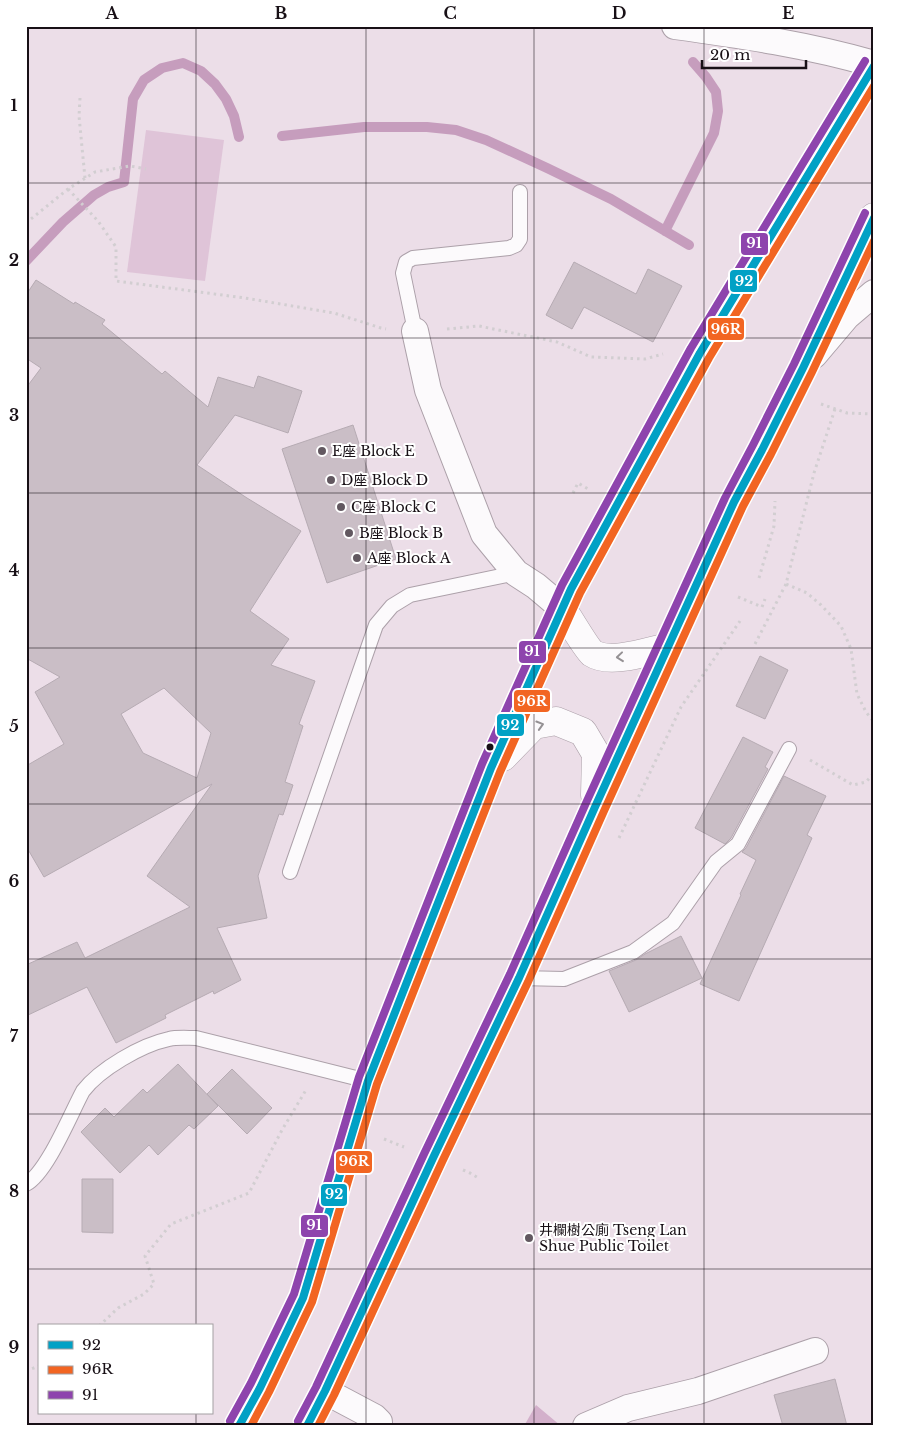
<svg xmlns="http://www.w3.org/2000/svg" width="900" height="1452" font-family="'Libre Baskerville','Noto Sans TC',serif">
<rect width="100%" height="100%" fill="#ecdee8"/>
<!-- green -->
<path fill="#dfc4d8" d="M146,130l78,10 -19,141 -78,-9z"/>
<!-- forest -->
<path fill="#d3b0cb" d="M536,1405l25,21h-37z"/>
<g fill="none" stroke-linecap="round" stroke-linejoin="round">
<!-- stream -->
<path stroke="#c69dbd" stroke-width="10" d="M282,136l82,-9h63l29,3 30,10 61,28 64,31 78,46
M665,231l49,-98 4,-22 -2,-19 -10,-15 -13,-15
M26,261l37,-39 31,-27 14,-8 16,-5 9,-83 11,-19 18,-12 21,-5 18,8 14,13 11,15 8,17 5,21"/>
</g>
<!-- building -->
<path fill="#cabec6" stroke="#b6abb3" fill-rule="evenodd" d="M574,262l62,32 12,-25 34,17 -29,56 -69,-35 -12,22 -26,-14z
M36,280l38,24 1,-2 30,18 -3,4 60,50 3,-3 43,36 10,-30 36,11 4,-12 44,15 -14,42 -53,-18 -38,50 50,33 54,33 -51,80 39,28 -18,26 44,16 -16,43 4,2 -18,56 8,3 -10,30 -4,-1 -21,62 9,42 -50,10 24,52 -27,14 -1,-3 -48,24 1,3 -50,25 -29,-56 -61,29v-51l51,-23 8,16 105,-51 -43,-31 65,-92 -168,93 -18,-31v-80l38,-22 -29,-52 25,-15 -34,-19v-270l15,-20 -15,-10v-63zM164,688l47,45 -14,45 -54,-25 -22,-39z
M353,425l43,134 -69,24 -45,-134z
M760,656l28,14 -23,49 -29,-13z
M743,737l30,15 -8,15 3,2 -37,69 -6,6 -30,-16z
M784,776l42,20 -19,39 5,3 -73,163 -39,-17 41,-89 -1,-1 16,-34 -14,-8 4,-4z
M681,936l21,42 -73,34 -20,-41 27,-11 9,-6z
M178,1064l40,42 -24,23 -5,-4 -31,30 -9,-10 -29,28 -39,-41 24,-24 9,9 29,-28 4,4z
M232,1069l40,39 -25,26 -40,-40z
M82,1179h31v54l-31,-1z
M835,1379l12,47h-64l-9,-31z"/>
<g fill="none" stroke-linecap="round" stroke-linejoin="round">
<defs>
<path id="service" d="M415,331l-12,-58 3,-11 7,-4 96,-10 7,-3 4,-6v-47
M290,872l86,-247 16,-19 18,-11 106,-22
M519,978l45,1 69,-27 40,-29 43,-61 22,-18 51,-95
M26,1184c21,-11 45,-71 57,-93 17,-22 58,-46 86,-52 8,-2 18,-1 27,-1l172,43"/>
<path id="minor" d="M675,26c66,9 134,19 199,38
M415,331l13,59 56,144 32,39 20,13 26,22
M814,355l33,-39 27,-23
M325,1391l49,26 5,5v4
M586,1426l42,-18 70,-17 117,-40"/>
<path id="primary" d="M562,608c6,9 24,40 30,45 18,12 57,-2 76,-6
M503,757l31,-32 22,-4 27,11 13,22 -1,41
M239,1426l21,-38 43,-90 65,-217 123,-313 80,-179 129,-236 174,-287
M307,1426l18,-35 108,-233 86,-180 76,-171 139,-305 28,-52 41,-82 71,-151"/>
</defs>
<!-- service casing -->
<use href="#service" stroke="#aca0a9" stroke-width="16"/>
<!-- minor casing -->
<use href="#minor" stroke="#aca0a9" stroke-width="28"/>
<!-- primary casing -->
<use href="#primary" stroke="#aca0a9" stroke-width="29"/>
<!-- path -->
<path stroke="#d2ced1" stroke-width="3" stroke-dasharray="2.5 4" stroke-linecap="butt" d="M80,98l-1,18 6,62
M68,189l30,32 18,26v34l129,17 89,15 47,15 5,1
M26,223l42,-34 27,-17 35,-6 16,3
M447,329l32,-3 78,16 34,15 54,2 18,-5
M821,404l26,9 27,1
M835,409l-21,64 -28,111 21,9 14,12 20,21 10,23 6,45 9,18 8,10
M573,493l5,-10 12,7
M759,578l15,-52 1,-25
M738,597l24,10 3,-8
M755,644l31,-60
M810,760l43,25 13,-3 8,-9
M619,838l62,-131 59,-86
M384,1139l20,8
M463,1170l7,3 10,6
M99,1326l19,-18 26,-14 10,-10 -9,-28 26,-32 78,-31 33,-63 24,-40
M26,1371l13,-5"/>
<!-- service -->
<use href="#service" stroke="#fcfafc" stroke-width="14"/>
<!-- minor -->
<use href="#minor" stroke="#fcfafc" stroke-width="26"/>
<!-- primary -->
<use href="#primary" stroke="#fcfafc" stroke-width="28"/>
<defs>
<path id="bus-1" d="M239,1426l21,-38 43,-90 65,-217 123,-313 80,-179 129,-236 174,-287
M307,1426l18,-35 108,-233 86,-180 76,-171 139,-305 28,-52 41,-82 71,-150"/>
<path id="bus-2" d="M251,1426l18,-34 43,-90 65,-218 123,-312 80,-179 129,-235 165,-272
M318,1426l16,-31 108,-233 86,-180 76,-171 139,-305 28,-52 41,-82 62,-131"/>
<path id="bus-3" d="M230,1421l21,-38 43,-89 65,-217 123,-313 80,-179 129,-237 174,-287
M298,1421l18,-34 108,-233 86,-180 76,-171 139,-305 28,-53 41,-81 71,-151"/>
</defs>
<!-- bus-1 casing -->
<use href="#bus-1" stroke="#fff" stroke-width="11"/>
<!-- bus-2 casing -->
<use href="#bus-2" stroke="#fff" stroke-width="11"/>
<!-- bus-3 casing -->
<use href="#bus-3" stroke="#fff" stroke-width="11"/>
<!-- bus-1 -->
<use href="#bus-1" stroke="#01a1c5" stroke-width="8"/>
<!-- bus-2 -->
<use href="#bus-2" stroke="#f26522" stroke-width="8"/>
<!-- bus-3 -->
<use href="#bus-3" stroke="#8e44ad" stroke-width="8"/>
</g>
<!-- one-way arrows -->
<defs><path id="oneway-chevron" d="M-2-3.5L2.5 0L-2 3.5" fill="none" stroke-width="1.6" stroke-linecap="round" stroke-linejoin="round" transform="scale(1.25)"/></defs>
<g stroke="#959194">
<use href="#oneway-chevron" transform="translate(620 657) rotate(174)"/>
<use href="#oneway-chevron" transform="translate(540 725) rotate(-17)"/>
</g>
<!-- grid -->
<path fill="none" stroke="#181016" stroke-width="1" stroke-opacity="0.55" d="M196,26v1300M366,26v1400M534,26v1400M704,26v1400M26,183h848M26,338h848M26,493h848M26,648h848M26,804h848M26,959h848M26,1114h848M26,1269h848M196,1413v13"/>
<!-- markers -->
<g fill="#625860" stroke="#fff" stroke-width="2">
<circle cx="322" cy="451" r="5"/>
<circle cx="331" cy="480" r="5"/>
<circle cx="341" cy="507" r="5"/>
<circle cx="349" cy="533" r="5"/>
<circle cx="357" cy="558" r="5"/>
<circle cx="529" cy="1238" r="5"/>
</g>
<circle fill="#181016" stroke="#fff" stroke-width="2" cx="490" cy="747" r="4.5"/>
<g text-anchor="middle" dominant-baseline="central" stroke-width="4" stroke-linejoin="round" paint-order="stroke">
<!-- poi labels -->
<g font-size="14" fill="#181016" stroke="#fff" text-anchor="start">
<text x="332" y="451">E座 Block E</text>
<text x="341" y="480">D座 Block D</text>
<text x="351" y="507">C座 Block C</text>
<text x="359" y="533">B座 Block B</text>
<text x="367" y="558">A座 Block A</text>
<text x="539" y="1230">井欄樹公廁 Tseng Lan<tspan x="539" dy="16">Shue Public Toilet</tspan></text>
</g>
</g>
<g stroke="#fff" stroke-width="2">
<rect x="740" y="232" width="29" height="24" rx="5" fill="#8e44ad"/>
<rect x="729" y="269" width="29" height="24" rx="5" fill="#01a1c5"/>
<rect x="707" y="317" width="38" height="24" rx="5" fill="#f26522"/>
<rect x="518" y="640" width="29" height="24" rx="5" fill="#8e44ad"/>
<rect x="513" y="689" width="38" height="24" rx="5" fill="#f26522"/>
<rect x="496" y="713" width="29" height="24" rx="5" fill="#01a1c5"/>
<rect x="335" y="1150" width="38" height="24" rx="5" fill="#f26522"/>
<rect x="320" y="1183" width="28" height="24" rx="5" fill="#01a1c5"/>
<rect x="300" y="1214" width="29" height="24" rx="5" fill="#8e44ad"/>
</g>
<g font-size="14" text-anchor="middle" font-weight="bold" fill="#fff">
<text x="754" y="248">91</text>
<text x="744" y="286">92</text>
<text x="726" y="334">96R</text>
<text x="532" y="656">91</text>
<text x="532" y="706">96R</text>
<text x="510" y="730">92</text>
<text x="354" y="1166">96R</text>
<text x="334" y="1199">92</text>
<text x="314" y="1230">91</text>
</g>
<!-- border -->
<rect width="900" height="1452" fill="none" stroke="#ffffff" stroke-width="55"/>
<!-- legend -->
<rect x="38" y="1324" width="175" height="90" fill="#ffffff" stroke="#a39fa2"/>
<rect x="48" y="1341" width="25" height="8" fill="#01a1c5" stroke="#a39fa2"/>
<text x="82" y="1350" font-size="15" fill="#181016">92</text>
<rect x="48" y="1366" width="25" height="8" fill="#f26522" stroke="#a39fa2"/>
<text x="82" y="1374" font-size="15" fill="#181016">96R</text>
<rect x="48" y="1391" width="25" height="8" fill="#8e44ad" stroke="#a39fa2"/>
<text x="82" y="1400" font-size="15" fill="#181016">91</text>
<!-- scale -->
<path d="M702 60v8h104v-8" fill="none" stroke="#181016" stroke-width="2.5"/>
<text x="710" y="60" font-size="15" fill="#181016" stroke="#ffffff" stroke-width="4" paint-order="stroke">20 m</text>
<rect x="28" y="28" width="844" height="1396" fill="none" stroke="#181016" stroke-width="2"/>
<g font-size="16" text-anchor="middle" font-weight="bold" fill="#181016">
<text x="112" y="19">A</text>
<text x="281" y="19">B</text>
<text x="450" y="19">C</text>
<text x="619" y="19">D</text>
<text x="788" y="19">E</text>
<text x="14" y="111">1</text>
<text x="14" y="266">2</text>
<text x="14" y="421">3</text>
<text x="14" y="576">4</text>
<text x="14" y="732">5</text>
<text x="14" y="887">6</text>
<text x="14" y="1042">7</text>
<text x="14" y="1197">8</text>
<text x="14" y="1353">9</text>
</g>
</svg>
